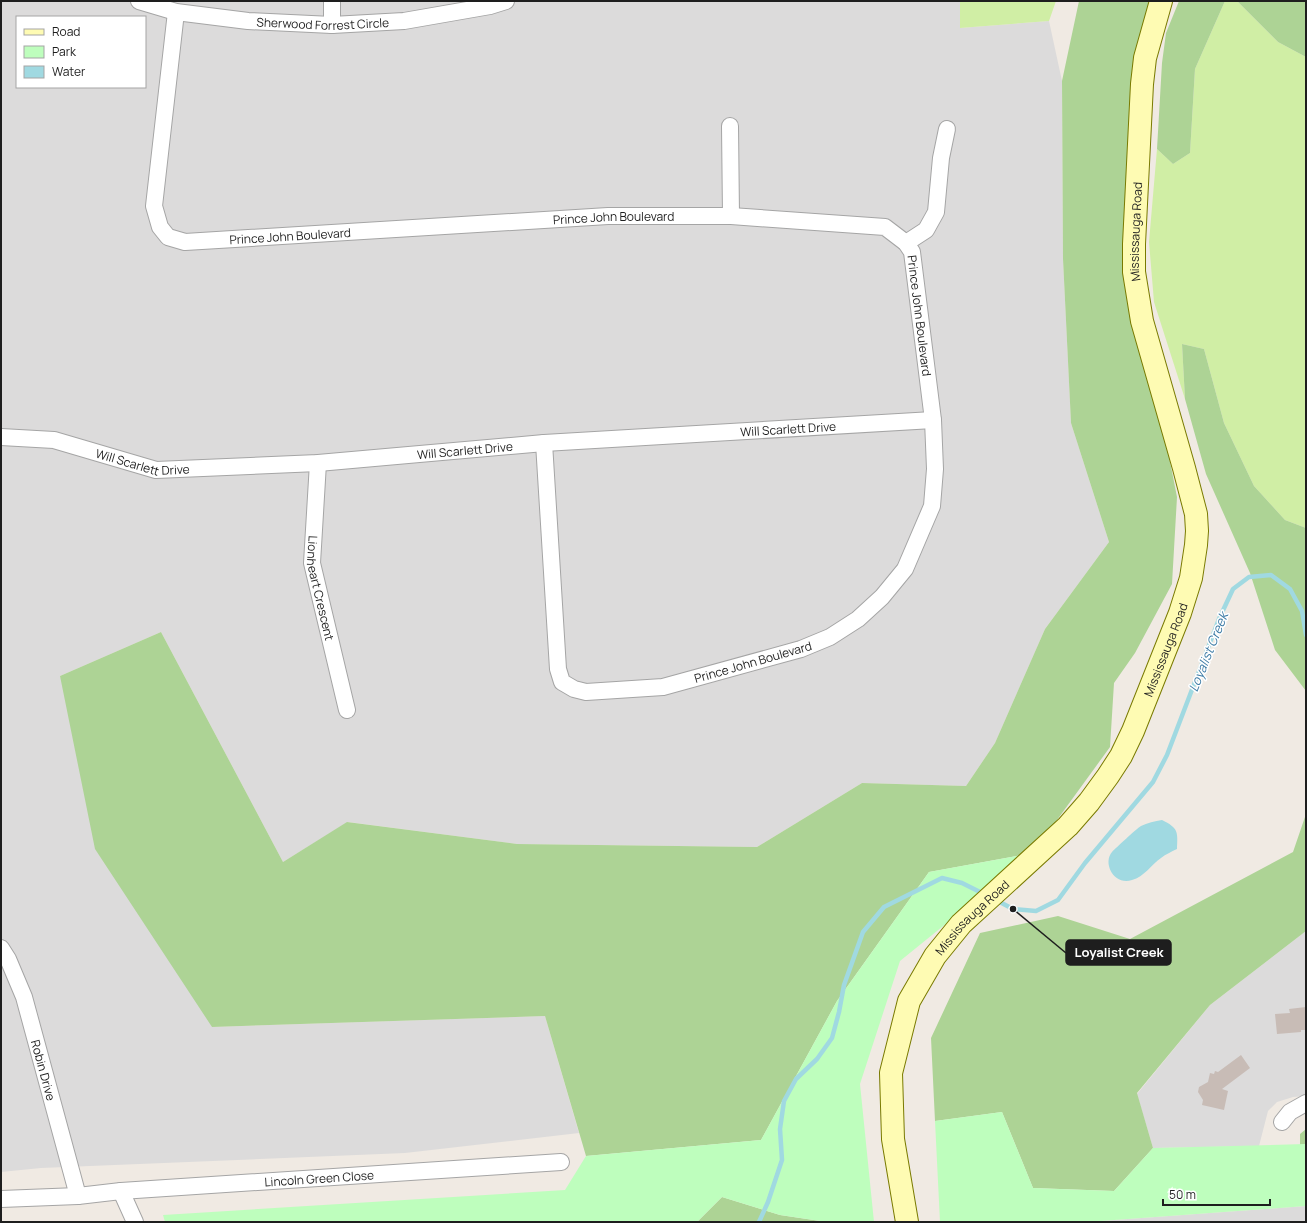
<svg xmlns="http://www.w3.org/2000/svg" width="1307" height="1223" font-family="Manrope,sans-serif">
<rect width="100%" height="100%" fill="#f0eae3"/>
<!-- residential -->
<path fill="#dcdbdb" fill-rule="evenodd" d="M1,1h959v27l89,-7 13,60 1,178 8,164 38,119 -64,87 -50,114 -29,43 -104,-3 -105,64 -240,-3 -169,-22 -65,40 -122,-230 -101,44 152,351 333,-11 34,117 -174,20 -364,15 -40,4zM17,17h128v70h-128z
M1306,931v165l-13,1 -16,5 -9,9 -9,35 -106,2 -16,-54 73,-89z
M1306,1206v16h-219z"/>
<!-- grass -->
<path fill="#d0eea5" d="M960,1h96l-7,20 -89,7z
M1225,1h12l41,41 28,15v471l-21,-8 -31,-34 -30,-63 -20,-74 -22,-5 3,55 -31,-97 -5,-60 8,-93 16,15 17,-11 5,-84z"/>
<!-- forest -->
<path fill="#add395" d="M1079,1h73l-23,147 32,268 16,81 -5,87 -37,69 -21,30 -4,64 -77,106 -104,19 -92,129 -76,139 -175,16 -41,-140 -333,11 -117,-178 -35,-173 101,-44 122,230 64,-40 170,22 240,3 105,-64 104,3 29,-43 50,-114 64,-87 -38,-119 -8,-164 -1,-178z
M1179,1h46l-30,68 -5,84 -17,11 -16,-15 5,-86 4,-30z
M1237,1h69v56l-28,-15z
M1182,344l22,5 20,74 30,63 31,34 21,8v163l-31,-41 -25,-77 -44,-99 -21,-75z
M1306,814v117l-96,74 -73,88 16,55 -39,43 -81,-3 -31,-76 -67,9 -4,-83 49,-105 78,-17 72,23 163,-87z
M1306,1129v15l-6,1v-11z
M722,1197l58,18 47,7h-130z"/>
<!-- park -->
<path fill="#befebd" d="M1033,853l-133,108 -40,123 14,138h-47l-47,-7 -58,-18 -25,25h-532l-2,-7 402,-25 21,-34 175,-16 76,-139 92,-129z
M1002,1112l31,76 81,3 39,-43 153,-4v62l-219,16h-147l-5,-101z"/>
<!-- water -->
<path fill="#a0d9e1" d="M1162,820c16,8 16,11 15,29 -6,3 -11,5 -16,9 -9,6 -17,19 -29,22 -17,6 -30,-16 -20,-28 4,-4 24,-23 29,-26 6,-3 14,-5 21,-6z"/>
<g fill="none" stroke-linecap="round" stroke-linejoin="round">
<!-- stream -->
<path stroke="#a0d9e1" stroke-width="4.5" d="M996,900l17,9 23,2 22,-11 27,-37 68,-81 14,-27 52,-136 14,-30 16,-12 22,-2 19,14 12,22 4,24
M759,1222l9,-20 14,-42 -2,-31 4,-28 12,-22 21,-20 15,-21 7,-26 5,-27 19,-53 21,-25 58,-29 20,5 22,11"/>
</g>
<!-- building -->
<path fill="#c8bcb6" d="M1306,1007v23h-5v2l-24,2 -2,-20 15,-1 -1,-4z
M1241,1055l9,13 -28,21 6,2 -4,19 -22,-5 1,-5 -5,-8 1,-5 9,-5 2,-9 4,1 1,-3 3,1z"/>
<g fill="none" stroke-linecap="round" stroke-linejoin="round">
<defs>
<g id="street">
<path id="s1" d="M139,1l37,11 72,9 84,4 72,-4 86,-15 16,-5"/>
<path d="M332,1v24"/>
<path id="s2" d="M176,12l-22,194 6,21 8,10 17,5 423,-26h123l154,11 21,16 6,9 21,168 2,49 -3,37 -27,63 -23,28 -24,22 -28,18 -29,12 -138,38 -77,5 -12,-3 -12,-7 -4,-13 -14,-226"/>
<path d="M730,126l1,90"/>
<path d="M906,243l20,-13 10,-18 5,-54 6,-29"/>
<path id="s3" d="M1,437l53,3 102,30 162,-7 226,-20 389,-23"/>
<path id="s4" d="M318,463l-6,100 35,147"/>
<path id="s5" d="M1,948l7,11 16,38 54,199"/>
<path d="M1282,1122l8,-10 16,-9"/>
<path d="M121,1191l14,31"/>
<path id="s6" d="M1,1199l77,-3 43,-5 440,-29"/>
</g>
<g id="secondary">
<path id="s7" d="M907,1222l-14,-83 -2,-66 18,-72 26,-45 26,-32 107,-98 21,-24 19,-26 13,-20 12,-25 47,-118 11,-35 5,-33 1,-14 -1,-17 -12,-46 -42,-147 -8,-49v-28l8,-160 3,-26 16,-57"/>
</g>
</defs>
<!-- street casing -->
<use href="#street" stroke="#a5a5a5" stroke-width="18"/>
<!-- secondary casing -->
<use href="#secondary" stroke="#797a00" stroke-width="24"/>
<!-- street -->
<use href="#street" stroke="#fff" stroke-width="16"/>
<!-- secondary -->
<use href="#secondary" stroke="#fefbb3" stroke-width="22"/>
</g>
<g text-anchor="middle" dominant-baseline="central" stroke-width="3" stroke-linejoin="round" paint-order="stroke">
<!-- street labels -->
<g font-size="12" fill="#1e1e1e" stroke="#fff">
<text stroke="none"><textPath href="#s1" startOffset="186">Sherwood Forrest Circle</textPath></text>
<text stroke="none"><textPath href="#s2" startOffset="677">Prince John Boulevard</textPath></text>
<text stroke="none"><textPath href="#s7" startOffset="1097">Mississauga Road</textPath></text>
<text stroke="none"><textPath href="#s2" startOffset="353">Prince John Boulevard</textPath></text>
<text stroke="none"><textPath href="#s2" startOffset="1050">Prince John Boulevard</textPath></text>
<text stroke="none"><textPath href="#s3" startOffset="793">Will Scarlett Drive</textPath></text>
<text stroke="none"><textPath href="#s3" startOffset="469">Will Scarlett Drive</textPath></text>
<text stroke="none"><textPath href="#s3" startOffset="145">Will Scarlett Drive</textPath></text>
<text stroke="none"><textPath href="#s4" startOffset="126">Lionheart Crescent</textPath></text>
<text stroke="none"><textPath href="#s7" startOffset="666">Mississauga Road</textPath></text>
<text transform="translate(753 662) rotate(-16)">Prince John Boulevard</text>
<text stroke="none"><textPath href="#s7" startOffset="330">Mississauga Road</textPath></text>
<text stroke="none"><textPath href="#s5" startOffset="130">Robin Drive</textPath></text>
<text stroke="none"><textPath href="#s6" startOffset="319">Lincoln Green Close</textPath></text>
</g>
<!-- water labels -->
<g font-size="13" font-style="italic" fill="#3e7ca6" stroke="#fff">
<text transform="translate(1208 652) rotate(-68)">Loyalist Creek</text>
</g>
</g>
<!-- callouts -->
<path fill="none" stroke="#1e1e1e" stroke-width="1.5" d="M1013 909L1066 953"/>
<circle fill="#1e1e1e" stroke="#fff" stroke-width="1.5" cx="1013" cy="909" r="4"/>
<rect fill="#1e1e1e" stroke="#1e1e1e" stroke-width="1.5" x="1066" y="940" width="105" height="25" rx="4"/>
<g font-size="13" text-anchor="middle" font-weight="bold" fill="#fff">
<text x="1119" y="957">Loyalist Creek</text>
</g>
<!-- border -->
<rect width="1307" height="1223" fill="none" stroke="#1e1e1e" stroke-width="4"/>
<!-- legend -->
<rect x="16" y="16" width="130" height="72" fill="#ffffff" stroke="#a5a5a5"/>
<rect x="24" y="29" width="20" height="6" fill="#fefbb3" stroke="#a5a5a5"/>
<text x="52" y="36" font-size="12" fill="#1e1e1e">Road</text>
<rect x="24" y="46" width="20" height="12" fill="#befebd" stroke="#a5a5a5"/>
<text x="52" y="56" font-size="12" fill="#1e1e1e">Park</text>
<rect x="24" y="66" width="20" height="12" fill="#a0d9e1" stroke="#a5a5a5"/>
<text x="52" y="76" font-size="12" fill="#1e1e1e">Water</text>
<!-- scale -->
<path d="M1163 1199v6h107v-6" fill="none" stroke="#1e1e1e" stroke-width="2"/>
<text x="1169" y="1199" font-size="12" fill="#1e1e1e" stroke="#ffffff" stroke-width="3" paint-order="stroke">50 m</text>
</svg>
